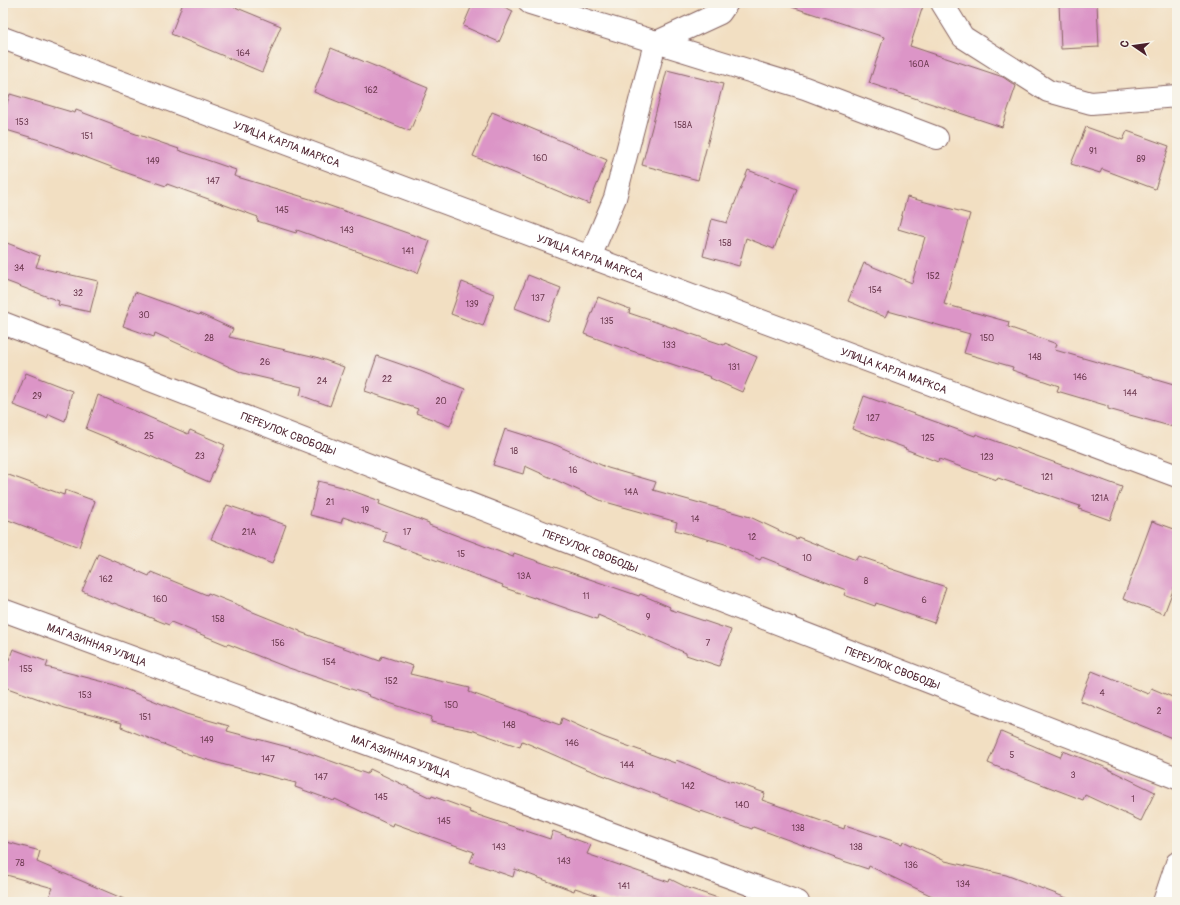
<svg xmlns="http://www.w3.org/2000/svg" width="1180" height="905" font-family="Pangolin,sans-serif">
<rect width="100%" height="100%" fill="#f7f3e8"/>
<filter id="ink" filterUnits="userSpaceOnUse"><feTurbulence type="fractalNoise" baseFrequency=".025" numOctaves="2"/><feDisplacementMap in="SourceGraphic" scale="8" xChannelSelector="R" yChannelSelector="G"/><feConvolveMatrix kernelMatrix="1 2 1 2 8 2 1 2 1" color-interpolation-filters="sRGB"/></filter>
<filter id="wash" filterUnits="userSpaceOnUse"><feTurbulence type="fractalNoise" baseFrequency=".012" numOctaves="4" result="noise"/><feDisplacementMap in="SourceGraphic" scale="16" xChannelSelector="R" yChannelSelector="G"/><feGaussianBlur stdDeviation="0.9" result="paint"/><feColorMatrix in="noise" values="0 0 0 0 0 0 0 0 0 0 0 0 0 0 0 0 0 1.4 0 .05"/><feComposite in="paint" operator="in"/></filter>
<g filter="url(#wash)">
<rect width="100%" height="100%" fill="#f2dfc2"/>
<g id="blocks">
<!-- building -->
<path fill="#dc95c7" d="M183,3h42l56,23 -19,46 -91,-38z
M473,3h23l17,8 -14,31 -36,-16z
M793,3h131l-14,43 93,31 13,9 -14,41 -133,-44 15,-46 -92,-30z
M1059,3h38l2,44 -38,2z
M331,48l97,40 -18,43 -96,-39z
M667,70l56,14 -25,96 -56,-15z
M10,94l65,19 1,-3 37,14v2l66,23 -1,1 58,20 -2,6 76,23 120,42 -12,32 -121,-43 -1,3 -39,-12 1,-4 -91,-33 -1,2 -39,-13 -84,-32 -40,-12v-13z
M492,112l115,48 -18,44 -116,-48z
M1086,127l37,13 4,-9 42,15 -14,43 -53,-20 -2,4 -29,-9z
M748,170l49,19 -23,60 -28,-11 -7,28 -36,-10 9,-37 15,4z
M907,197l63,17 -26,90 65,18 -1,5 49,17 -2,6 98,28v1l24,7v42l-69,-19v-3l-51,-15 2,-5 -47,-16 1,-3 -49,-14 6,-19 -82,-23 -3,6 -37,-16 16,-38 48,20 13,-46 -27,-8z
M7,243l33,13 -4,11 62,14 -8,31 -32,-7 1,-4 -56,-21v-26z
M528,275l33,13 -13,33 -33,-13z
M462,282l32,12 -11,32 -32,-12z
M135,292l64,23 1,-1 33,15 -4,8 87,20 28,10 -14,39 -30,-11 2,-8 -59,-14 -88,-40 -1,4 -31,-11z
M598,297l32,12 -1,4 95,32 1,-2 32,14 -15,35 -32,-14 1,-1 -94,-31 -33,-12z
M377,356l43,15 45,18 -15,37 -34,-13 2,-4 -53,-18z
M26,373l46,18 -7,30 -16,-7 -2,4 -34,-13z
M98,395l90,39 2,-4 35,15 -16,37 -84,-37 -39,-16z
M864,396l111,40 1,-2 146,53 -12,33 -31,-11 1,-3 -82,-28 -1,2 -58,-21 -1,3 -33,-13 1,-1 -54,-19z
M505,429l51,16 52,23 48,14 -3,8 97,27 47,22 1,-2 58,23 2,-4 30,10v2l58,19 -12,36 -58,-20 -1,3 -31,-11 2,-5 -84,-33 -2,3 -35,-16 -50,-14 2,-8 -75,-21 -77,-35 -2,8 -30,-9z
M3,473l61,22 1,-5 30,11 -16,46 -76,-29z
M318,481l24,6 38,14 -1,3 50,19v2l84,32 1,-4 125,43 1,-2 30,13 -1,2 62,21 -12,36 -33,-11v-2l-88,-38 -1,4 -63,-22v1l-32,-11 1,-2 -119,-44 3,-9 -44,-15 -2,6 -31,-8z
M227,505l59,20 -14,39 -61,-25z
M1152,521l25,9v50l-13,34 -41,-15z
M98,554l51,22 2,-4 56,23 1,-2 35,14v1l57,23v1l80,29 2,-5 31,10 -3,8 60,14 -1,4 91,33 2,-7 41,19 72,26 1,-3 55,22v-1l34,12 -3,7 82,29 1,-4 57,19 1,-3 42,20 61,14 66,25v2h-113l-27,-6 -63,-30 -1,3 -34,-11 1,-1 -82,-30 -1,2 -51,-18 -1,1 -60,-24 -1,1 -55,-21 -62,-27 -2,6 -46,-16 -43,-9 1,-5 -64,-21 1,-1 -83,-28 -58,-23 -1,1 -56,-23 -2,3 -55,-22 -1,1 -31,-13z
M13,649l35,13 -2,5 66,17 75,30 42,12 -2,5 76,20 64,23 3,-5 61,29 1,-2 38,14 -1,2 81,27 3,-8 38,14 -4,9 82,28 1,-3 18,9 30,10v4h-101l-42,-14 -1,3 -59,-22 -2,8 -43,-15 4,-10 -81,-29 -1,3 -57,-27 -1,2 -39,-14 1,-4 -71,-18 -37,-11 -67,-27 1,-4 -58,-15 -61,-22v-10z
M1092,671l56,23 3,-6 26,11v27l-5,12 -92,-37z
M1001,732l59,25 3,-6 39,15 53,26 -14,29 -56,-26 -2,5 -68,-26 -27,-11z
M3,841l37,10 -3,11 94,40h-84l6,-14 -50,-14z"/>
</g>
</g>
<g filter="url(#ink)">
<use href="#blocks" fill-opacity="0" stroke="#856260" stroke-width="1"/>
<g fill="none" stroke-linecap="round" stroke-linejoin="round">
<defs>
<g id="minor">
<path d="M530,3l275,85 132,50"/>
<path d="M942,3l21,34 85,54 43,12 86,-7"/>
<path id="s1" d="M3,38l1174,438"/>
<path d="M590,257l25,-59 40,-155 65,-30 7,-10"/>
<path id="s2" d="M3,323l1174,455"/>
<path id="s3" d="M3,610l795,292"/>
<path d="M1164,902l13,-39"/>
</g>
</defs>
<!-- minor casing -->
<use href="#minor" stroke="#856260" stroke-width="24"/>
<!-- minor -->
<use href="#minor" stroke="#fff" stroke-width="22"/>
</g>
</g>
<g text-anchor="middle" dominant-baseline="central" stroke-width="3" stroke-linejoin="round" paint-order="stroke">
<!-- number labels -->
<g font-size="9" fill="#6e3c52">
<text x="243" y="53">164</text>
<text x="919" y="64">160А</text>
<text x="371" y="90">162</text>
<text x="22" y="122">153</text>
<text x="683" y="125">158А</text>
<text x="87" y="136">151</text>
<text x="1093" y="151">91</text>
<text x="540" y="158">160</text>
<text x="1141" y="159">89</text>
<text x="153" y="161">149</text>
<text x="213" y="181">147</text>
<text x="282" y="210">145</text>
<text x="347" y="230">143</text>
<text x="725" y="243">158</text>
<text x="408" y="251">141</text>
<text x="19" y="268">34</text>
<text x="933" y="276">152</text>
<text x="875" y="290">154</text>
<text x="78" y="293">32</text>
<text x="538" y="298">137</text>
<text x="472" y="304">139</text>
<text x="144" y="315">30</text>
<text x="607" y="321">135</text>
<text x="209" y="338">28</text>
<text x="987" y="338">150</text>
<text x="669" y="345">133</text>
<text x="1035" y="357">148</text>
<text x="265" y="362">26</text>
<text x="734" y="367">131</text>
<text x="1080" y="377">146</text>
<text x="387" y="379">22</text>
<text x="322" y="381">24</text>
<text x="1130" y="393">144</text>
<text x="37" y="396">29</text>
<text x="441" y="401">20</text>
<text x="873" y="418">127</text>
<text x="149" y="436">25</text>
<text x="928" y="438">125</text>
<text x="514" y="451">18</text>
<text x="200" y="456">23</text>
<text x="987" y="457">123</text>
<text x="573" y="470">16</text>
<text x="1047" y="477">121</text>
<text x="631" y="492">14А</text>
<text x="1100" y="498">121А</text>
<text x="330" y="502">21</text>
<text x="365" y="510">19</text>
<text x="695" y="519">14</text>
<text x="249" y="532">21А</text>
<text x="407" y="532">17</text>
<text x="752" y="537">12</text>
<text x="461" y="554">15</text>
<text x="807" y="558">10</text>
<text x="524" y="576">13А</text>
<text x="106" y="579">162</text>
<text x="866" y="581">8</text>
<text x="586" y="596">11</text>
<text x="160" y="599">160</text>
<text x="924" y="600">6</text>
<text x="648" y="617">9</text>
<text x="218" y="619">158</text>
<text x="278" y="643">156</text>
<text x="708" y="643">7</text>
<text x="329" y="662">154</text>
<text x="26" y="669">155</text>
<text x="391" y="681">152</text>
<text x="1102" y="693">4</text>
<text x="85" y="695">153</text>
<text x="451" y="705">150</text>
<text x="1159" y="711">2</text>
<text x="145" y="717">151</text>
<text x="509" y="725">148</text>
<text x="207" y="740">149</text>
<text x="572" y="743">146</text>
<text x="1012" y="755">5</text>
<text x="268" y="759">147</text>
<text x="627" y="765">144</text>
<text x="1073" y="775">3</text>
<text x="321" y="777">147</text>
<text x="688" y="786">142</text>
<text x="381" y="797">145</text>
<text x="1133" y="799">1</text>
<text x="742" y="805">140</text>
<text x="444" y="821">145</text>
<text x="798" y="828">138</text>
<text x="499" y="847">143</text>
<text x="856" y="847">138</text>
<text x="564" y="861">143</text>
<text x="20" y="863">78</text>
<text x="911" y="865">136</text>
<text x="963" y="884">134</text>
<text x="624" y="886">141</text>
</g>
<!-- street labels -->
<g font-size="11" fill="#4a1f2b" stroke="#f7f3e8">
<text stroke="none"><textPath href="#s1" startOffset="303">УЛИЦА КАРЛА МАРКСА</textPath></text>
<text stroke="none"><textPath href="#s1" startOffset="627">УЛИЦА КАРЛА МАРКСА</textPath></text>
<text stroke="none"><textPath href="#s1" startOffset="951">УЛИЦА КАРЛА МАРКСА</textPath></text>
<text stroke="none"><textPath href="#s2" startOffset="306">ПЕРЕУЛОК СВОБОДЫ</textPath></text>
<text stroke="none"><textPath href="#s2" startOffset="630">ПЕРЕУЛОК СВОБОДЫ</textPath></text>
<text stroke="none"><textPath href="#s3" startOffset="100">МАГАЗИННАЯ УЛИЦА</textPath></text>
<text stroke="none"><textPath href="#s2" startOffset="954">ПЕРЕУЛОК СВОБОДЫ</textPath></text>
<text stroke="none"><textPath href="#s3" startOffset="424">МАГАЗИННАЯ УЛИЦА</textPath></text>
</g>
</g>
<!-- margin -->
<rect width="1180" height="905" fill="none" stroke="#f7f3e8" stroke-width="16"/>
<!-- north arrow -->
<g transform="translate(1134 46) rotate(283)" stroke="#f7f3e8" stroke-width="3" paint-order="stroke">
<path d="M0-3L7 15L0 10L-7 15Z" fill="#4a1f2b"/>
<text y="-6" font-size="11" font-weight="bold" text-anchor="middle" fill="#4a1f2b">С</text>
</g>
</svg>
